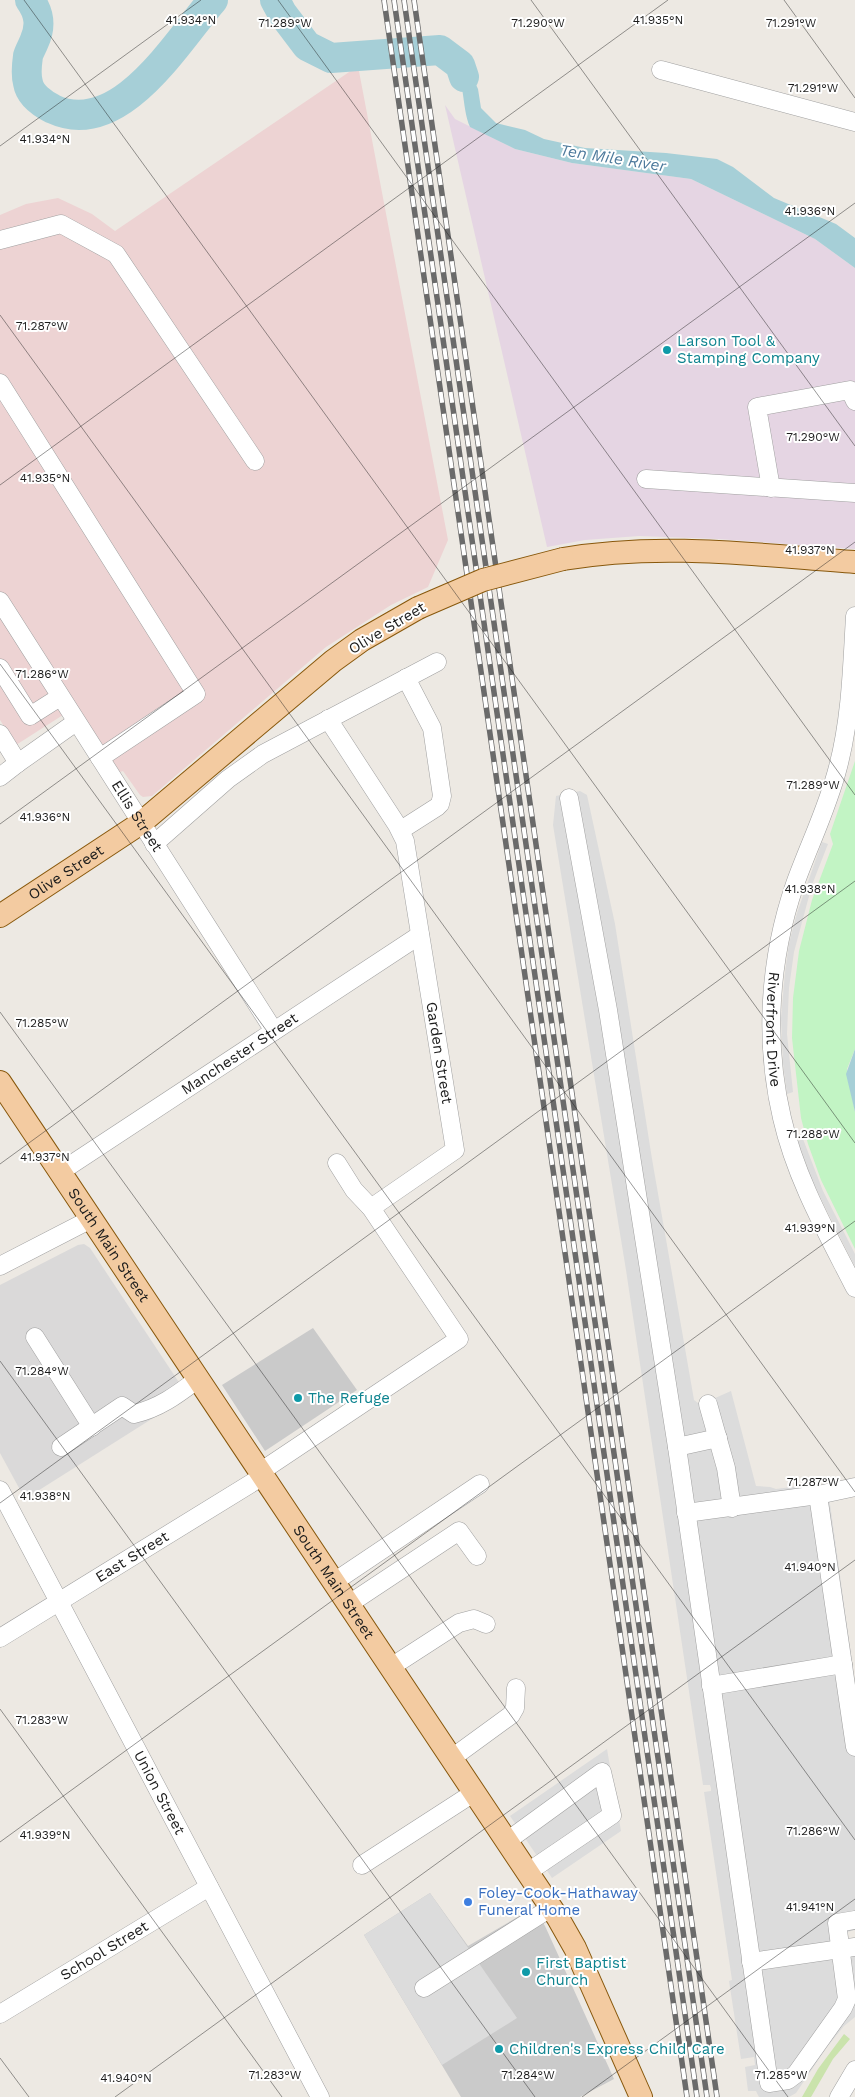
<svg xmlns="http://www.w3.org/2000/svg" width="855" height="2097" font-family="'Work Sans',sans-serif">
<rect width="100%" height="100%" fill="#ede9e3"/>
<!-- residential -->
<path fill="#dad9d9" d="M84,1244l6,4 98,148 -163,103 -25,-46v-168l78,-40z"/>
<!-- commercial -->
<path fill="#edd3d3" d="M358,66l90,474 -20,47 -37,18 -65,42 -174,149 -9,1 -3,-2 -17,-24 -3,1 -43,-66 -61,39 -16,-25v-505l26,-11 32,-6 34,16 23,17z"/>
<!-- industrial -->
<path fill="#e5d5e3" d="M445,105l10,14 60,30 57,14 119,16 124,60 40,29v281l-137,-10 -79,-3 -54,4 -38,7z"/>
<!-- religious -->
<path fill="#cacaca" d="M313,1328l44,62 -92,61 -43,-66z
M430,1893l38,53 65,-38 12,18 10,22 59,131 -34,18h-119l-97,-162z"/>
<!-- grass -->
<path fill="#cae3ac" d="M844,2034l6,5 -17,20 -22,38h-9l16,-28z"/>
<!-- park -->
<path fill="#c2f4c4" d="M855,761v288l-8,20 8,43v137l-34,-69 -13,-36 -7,-26 -9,-80 1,-40 6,-47 13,-51 21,-56 -3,-10z"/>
<!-- parking -->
<path fill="#dcdcdc" d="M580,791l7,4 28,129 37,235 42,241 4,3h6l27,-12 25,95 14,1 6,2 38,-5v3l13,-2 4,26 24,172v247l-8,2 -1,5 3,2 6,-1v79l-11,9 -17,21 -31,46 -7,4h-30l-3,-6h-8l-3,-24 10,-2 -1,-8 -13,2 -12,-78 3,-1 -28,-188 7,-1v-3l-1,-3h-7l-77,-515 -73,-445 3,-29z
M822,842l6,2 -16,41 -18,67 -5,36 -2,46 6,58 -6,2 -4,-30 -2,-46 4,-45 4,-30 8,-30z
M803,1139l20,52 32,63v13l-42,-84 -15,-42z
M607,1749l14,82 -69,47 -42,-62z
M430,1893l87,125 -75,47 -78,-130z"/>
<!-- water -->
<path fill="#a6cfd7" d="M437,44l13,1 14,9 6,7 2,15 6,13 3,19 15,15 29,7 19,9 41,9 81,5 51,6 16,8 41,31 62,26 19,14v30l-40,-29 -124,-60 -119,-16 -57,-14 -45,-22c-9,-21 -4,-51 -20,-67l-10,5z
M855,1049v63l-9,-38z"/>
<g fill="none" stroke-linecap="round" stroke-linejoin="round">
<!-- river -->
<path stroke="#a6cfd7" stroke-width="30" d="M30,0c10,14 11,27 4,42 -2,5 -5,10 -6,14 -1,7 -2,20 0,27 2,12 15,21 25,26 67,31 124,-68 160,-109
M275,0l7,13 25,33 24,12 109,-8 20,15 4,12"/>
<defs>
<g id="minor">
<path d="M661,70l194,52"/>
<path d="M0,240l61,-16 55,30 139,207"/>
<path d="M0,383l196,311 -96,64"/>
<path d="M646,479l209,14"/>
<path d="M771,488l-14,-81 93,-17 5,11"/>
<path id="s1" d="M0,601l274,430"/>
<path id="s2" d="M855,616c-3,50 -4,102 -17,151 -10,40 -29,78 -43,117 -26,75 -31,157 -13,234 14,61 45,115 73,170"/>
<path d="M0,668l30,48 30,-19"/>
<path id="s3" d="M328,719l69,106 8,16 50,309 -84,58"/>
<path d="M0,734l18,29 58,-41"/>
<path d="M0,777l18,-14"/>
<path d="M569,798l39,212 69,437 92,636 19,-3 8,-6 47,-66 4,-9 -10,-76 18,-3"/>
<path d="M401,830l36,-23 3,-3 2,-8 -10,-68 -26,-50"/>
<path d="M154,844l74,-65 35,-25 174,-92"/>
<path id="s4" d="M60,1172l360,-237"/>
<path d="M0,1266l91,-47"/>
<path d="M35,1337l57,90"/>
<path d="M708,1404l18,64 6,40"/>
<path d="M61,1447l61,-41 12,8c26,-6 44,-20 64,-35"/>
<path d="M677,1447l41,-9"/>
<path d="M260,1472l199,-133 -88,-131 -17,-18 -17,-27"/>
<path id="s5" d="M0,1490l320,607"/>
<path d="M818,1495l37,252"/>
<path d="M686,1513l132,-18 37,-8"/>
<path d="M334,1582l146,-98"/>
<path d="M349,1604l110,-73 18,25"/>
<path id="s6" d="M0,1638l263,-162"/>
<path d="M391,1667l68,-44 15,-4 12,5"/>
<path d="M711,1686l132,-22"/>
<path d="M452,1758l59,-43 4,-7 1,-20"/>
<path d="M507,1841l95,-69 10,43 -84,57"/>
<path d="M362,1865l113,-73"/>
<path d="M751,1962l104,-15"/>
<path d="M424,1988l128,-81"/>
<path id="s7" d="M0,2014l209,-127"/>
<path d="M839,2097l16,-27"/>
</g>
<g id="major">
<path d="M563,559c98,-17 194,-4 292,3"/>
<path id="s8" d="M0,916l141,-93 192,-162 29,-21 56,-32"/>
<path id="s9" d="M0,1082l558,836 17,30 66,149"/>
</g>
</defs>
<!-- minor casing -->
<use href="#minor" stroke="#a0a0a0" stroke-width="19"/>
<!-- major casing -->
<use href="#major" stroke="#88580c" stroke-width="24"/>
<!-- minor -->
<use href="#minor" stroke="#fff" stroke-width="18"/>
<!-- major -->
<use href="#major" stroke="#f3cba1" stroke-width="22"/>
<defs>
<path id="rail" d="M384,0l303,2097
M394,0l303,2097
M404,0l303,2097
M414,0l303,2097"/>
</defs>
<!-- rail casing -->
<use href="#rail" stroke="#6a6a6a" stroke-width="5.5"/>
<!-- rail -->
<use href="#rail" stroke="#fff" stroke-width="4" stroke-dasharray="11" stroke-linecap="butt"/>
<defs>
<path id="major-bridge" d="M418,608l65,-28 80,-21"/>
</defs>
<!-- major-bridge casing -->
<use href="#major-bridge" stroke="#88580c" stroke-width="24" stroke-linecap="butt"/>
<!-- major-bridge -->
<use href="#major-bridge" stroke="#f3cba1" stroke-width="22"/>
</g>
<!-- ticks -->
<path fill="none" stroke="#1c1c1c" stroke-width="1" stroke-opacity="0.45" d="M24,0l831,1143M278,0l577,795M531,0l324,446M784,0l71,98M0,146l201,-146M0,315l855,1177M0,485l668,-485M0,664l855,1176M0,824l855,-621M0,1012l788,1085M0,1164l855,-622M0,1361l535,736M0,1503l855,-622M0,1709l282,388M0,1842l855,-621M0,2058l29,39M115,2097l740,-537M582,2097l273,-198"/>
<!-- markers -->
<g fill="#0f9aa8" stroke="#fff" stroke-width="2">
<circle cx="667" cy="350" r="5"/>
<circle cx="298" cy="1398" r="5"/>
<circle cx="526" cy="1972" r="5"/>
<circle cx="499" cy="2049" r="5"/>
</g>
<circle fill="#3f7fe0" stroke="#fff" stroke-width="2" cx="468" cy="1902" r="5"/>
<g text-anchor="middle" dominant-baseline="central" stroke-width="4" stroke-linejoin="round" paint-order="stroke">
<!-- culture labels -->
<g font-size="15" fill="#0d838f" stroke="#fff" text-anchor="start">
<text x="677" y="341">Larson Tool &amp;<tspan x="677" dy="17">Stamping Company</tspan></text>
<text x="308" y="1398">The Refuge</text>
<text x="536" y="1963">First Baptist<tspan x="536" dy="17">Church</tspan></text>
<text x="509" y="2049">Children's Express Child Care</text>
</g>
<!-- street labels -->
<g font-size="15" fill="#1c1c1c" stroke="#fff">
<text transform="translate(387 628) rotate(-31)">Olive Street</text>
<text stroke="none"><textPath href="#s1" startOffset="255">Ellis Street</textPath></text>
<text stroke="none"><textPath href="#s8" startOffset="79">Olive Street</textPath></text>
<text stroke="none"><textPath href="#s2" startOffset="425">Riverfront Drive</textPath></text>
<text stroke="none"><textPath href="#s4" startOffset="215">Manchester Street</textPath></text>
<text stroke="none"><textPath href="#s3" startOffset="359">Garden Street</textPath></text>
<text stroke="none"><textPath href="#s9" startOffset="196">South Main Street</textPath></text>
<text stroke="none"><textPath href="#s6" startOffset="155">East Street</textPath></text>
<text stroke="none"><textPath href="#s9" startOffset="601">South Main Street</textPath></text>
<text stroke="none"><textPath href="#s5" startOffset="342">Union Street</textPath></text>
<text stroke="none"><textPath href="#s7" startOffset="122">School Street</textPath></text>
</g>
<!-- shop labels -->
<g font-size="15" fill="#366cbe" stroke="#fff" text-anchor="start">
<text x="478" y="1893">Foley-Cook-Hathaway<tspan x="478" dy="17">Funeral Home</tspan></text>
</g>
<!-- water labels -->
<g font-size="16" font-style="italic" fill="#4e7a9c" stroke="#fff">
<text transform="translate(613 158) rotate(9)">Ten Mile River</text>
</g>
</g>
<g font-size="12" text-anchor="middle" fill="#1c1c1c" stroke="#fff" stroke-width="4" stroke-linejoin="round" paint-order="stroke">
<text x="191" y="24">41.934°N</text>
<text x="658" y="24">41.935°N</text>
<text x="285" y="27">71.289°W</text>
<text x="538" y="27">71.290°W</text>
<text x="791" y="27">71.291°W</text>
<text x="813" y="92">71.291°W</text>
<text x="45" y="143">41.934°N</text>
<text x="810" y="215">41.936°N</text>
<text x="42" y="330">71.287°W</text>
<text x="813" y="441">71.290°W</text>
<text x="45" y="482">41.935°N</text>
<text x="810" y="554">41.937°N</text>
<text x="42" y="678">71.286°W</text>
<text x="813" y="789">71.289°W</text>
<text x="45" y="821">41.936°N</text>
<text x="810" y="893">41.938°N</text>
<text x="42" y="1027">71.285°W</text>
<text x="813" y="1138">71.288°W</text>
<text x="45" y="1161">41.937°N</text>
<text x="810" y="1232">41.939°N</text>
<text x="42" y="1375">71.284°W</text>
<text x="813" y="1486">71.287°W</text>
<text x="45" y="1500">41.938°N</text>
<text x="810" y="1571">41.940°N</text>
<text x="42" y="1724">71.283°W</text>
<text x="813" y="1835">71.286°W</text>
<text x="45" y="1839">41.939°N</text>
<text x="810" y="1911">41.941°N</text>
<text x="275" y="2079">71.283°W</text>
<text x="528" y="2079">71.284°W</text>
<text x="781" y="2079">71.285°W</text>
<text x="126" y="2082">41.940°N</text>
</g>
</svg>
